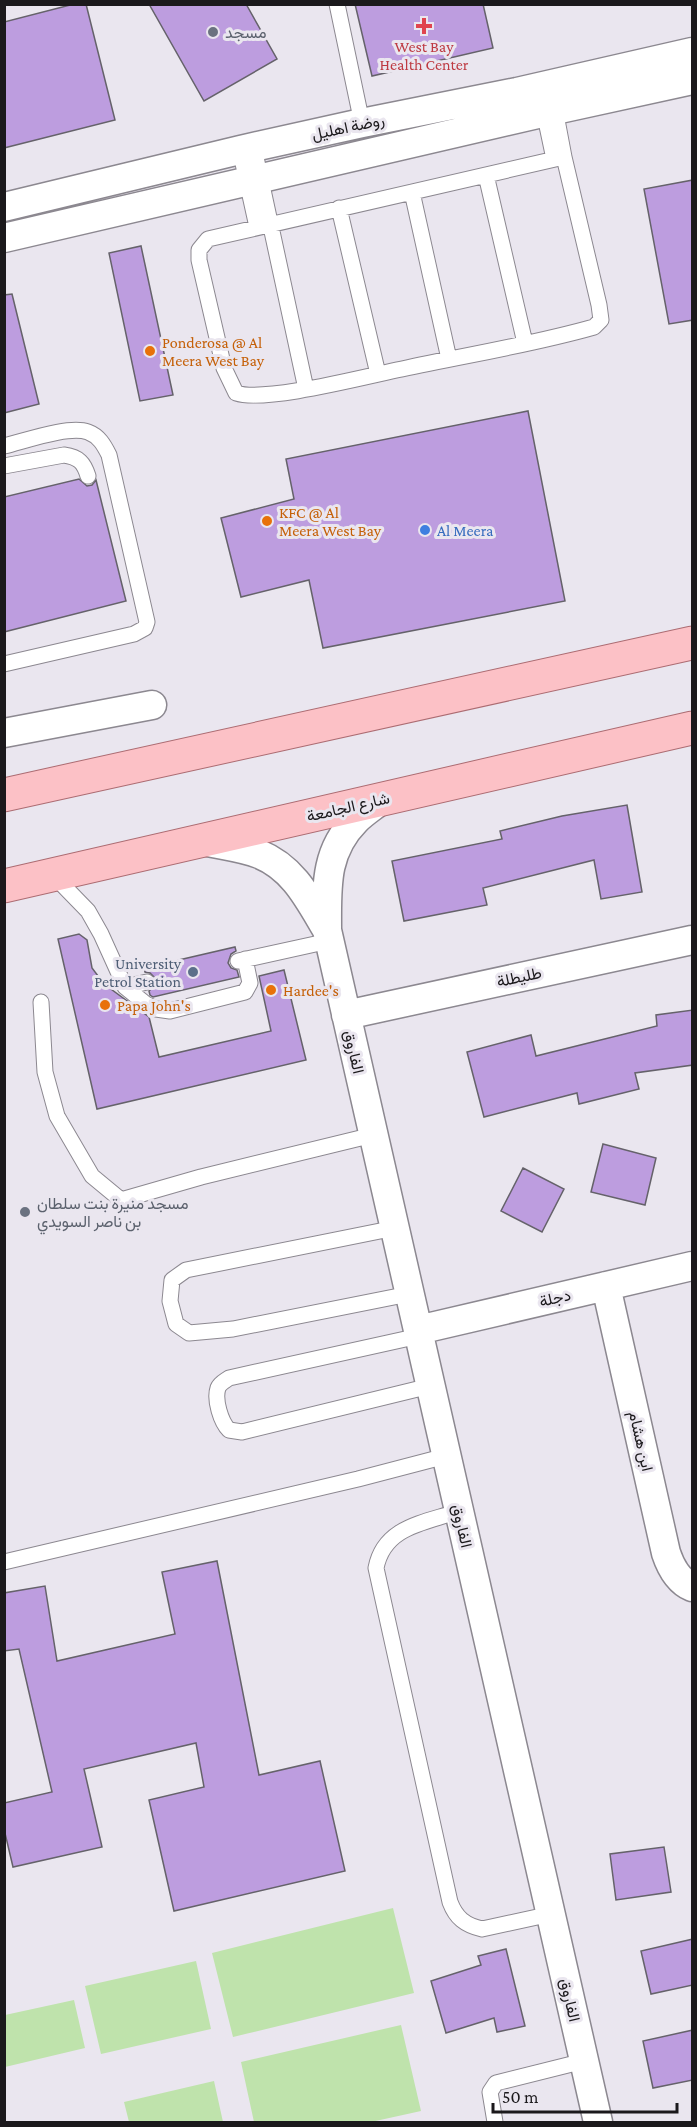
<svg xmlns="http://www.w3.org/2000/svg" width="697" height="2127" font-family="'Crimson Pro',Vazirmatn,serif">
<rect width="100%" height="100%" fill="#eae6ef"/>
<!-- green -->
<path fill="#bfe3ac" d="M393,1908l21,85 -181,44 -21,-84z
M196,1961l15,68 -110,25 -16,-68z
M74,2000l11,48 -80,19v-52z
M401,2025l20,86 -50,11h-117l-13,-60z
M214,2081l9,41h-94l-5,-20z"/>
<!-- building -->
<path fill="#bd9ddf" stroke="#65626a" stroke-width="1.5" d="M74,4h12l29,116 -111,28v-126z
M149,4h97l31,55 -73,42z
M355,4h128l10,44 -121,28z
M693,180v140l-24,4 -25,-135z
M141,246l32,149 -33,6 -31,-148z
M12,294l27,110 -35,9v-118z
M528,411l37,190 -242,47 -14,-68 -68,17 -20,-79 73,-19 -8,-40z
M79,479l8,7 5,-1 4,-5 30,121 -122,31v-135z
M627,805l15,87 -41,7 -7,-39 -111,28 4,17 -83,16 -12,-60 110,-22 -2,-8 62,-15z
M79,934l8,6 5,28 12,16 45,33 10,40 112,-26 -12,-55 25,-6 22,90 -209,49 -39,-170z
M235,947l1,4 -5,3 -3,9 3,5 6,2 2,7 -86,20 -3,-2 -1,-4 7,-6v-6l-6,-6 -5,-1 -1,-4z
M693,1010v55l-58,8 4,16 -60,15 -2,-11 -93,24 -17,-65 64,-17 5,21 121,-30 -1,-11z
M603,1144l53,14 -11,47 -54,-13z
M523,1168l41,21 -22,43 -41,-21z
M217,1561l42,214 61,-14 25,110 -171,40 -25,-111 55,-13 -8,-44 -112,26 18,78 -89,20 -9,-38v-26l48,-11 -33,-143 -15,2v-58l41,-7 12,75 118,-27 -13,-62z
M664,1847l7,45 -55,8 -6,-46z
M693,1939v46l-42,9 -10,-43z
M506,1949l19,77 -28,6 -3,-14 -48,15 -15,-52 50,-16 -3,-9z
M693,2030v50l-40,8 -10,-47z"/>
<g fill="none" stroke-linecap="round" stroke-linejoin="round">
<defs>
<path id="lane" d="M337,4l25,119
M554,104l10,53
M543,107l11,52
M254,148l52,241
M240,150l17,77
M564,157l35,148 2,15 -7,7c-63,18 -128,28 -192,42 -35,7 -137,34 -166,24l-12,-25 -25,-108v-10l9,-11z
M486,175l39,168
M412,192l37,167
M339,208l39,166
M4,446c21,-5 65,-21 84,-14 11,4 16,13 21,23l38,167 -2,6 -11,6 -130,30
M4,466l60,-11c15,2 20,8 24,21
M53,875l35,36 13,23 24,53 21,17 10,5 14,2 75,-19 5,-9 -5,-24
M238,961l91,-20
M125,987l22,-5
M41,1002l4,70 12,44 35,60 29,24 80,-23 172,-42
M395,1228l-209,42 -14,10 -2,21 6,23 13,9 44,-4 176,-35
M419,1336l-190,42c-4,3 -9,5 -11,10 -4,12 3,34 11,42l13,2 188,-46
M459,1511c-34,12 -75,15 -83,57l74,334c6,16 15,23 32,27l69,-15
M4,1562l354,-83 88,-23
M495,2122l-5,-30 6,-9 88,-22"/>
<path id="street" d="M4,207l236,-57 122,-27 155,-31 175,-40
M4,238l551,-128 137,-30
M4,733l148,-28
M382,799c-8,7 -18,13 -26,21 -32,32 -29,68 -29,110l271,1192
M200,840c18,5 42,7 59,14 35,14 50,46 68,76
M346,1015l346,-75
M606,1286l60,267c5,15 12,28 26,34
M418,1330l274,-64"/>
<path id="primary" d="M4,795l688,-152
M4,886l688,-158"/>
</defs>
<!-- lane casing -->
<use href="#lane" stroke="#8c8890" stroke-width="17"/>
<!-- street casing -->
<use href="#street" stroke="#8c8890" stroke-width="31"/>
<!-- primary casing -->
<use href="#primary" stroke="#ac6c72" stroke-width="35"/>
<!-- lane -->
<use href="#lane" stroke="#fff" stroke-width="15"/>
<!-- street -->
<use href="#street" stroke="#fff" stroke-width="28"/>
<!-- primary -->
<use href="#primary" stroke="#fcc1c6" stroke-width="33"/>
</g>
<!-- markers -->
<path fill="#e0444e" stroke="#eae6ef" stroke-width="2" d="M421 17h6v6h6v6h-6v6h-6v-6h-6v-6h6z"/>
<g fill="#6b7280" stroke="#eae6ef" stroke-width="2">
<circle cx="213" cy="32" r="6"/>
<circle cx="25" cy="1212" r="6"/>
</g>
<g fill="#e8710a" stroke="#eae6ef" stroke-width="2">
<circle cx="150" cy="351" r="6"/>
<circle cx="267" cy="521" r="6"/>
<circle cx="271" cy="990" r="6"/>
<circle cx="105" cy="1005" r="6"/>
</g>
<circle fill="#3f7fe0" stroke="#eae6ef" stroke-width="2" cx="425" cy="530" r="6"/>
<circle fill="#5c6f8a" stroke="#eae6ef" stroke-width="2" cx="193" cy="972" r="6"/>
<g text-anchor="middle" dominant-baseline="central" stroke-width="6" stroke-linejoin="round" paint-order="stroke">
<!-- worship labels -->
<g font-size="16" fill="#5b616d" stroke="#eae6ef" text-anchor="start">
<text x="225" y="32">مسجد</text>
<text x="37" y="1203">مسجد منيرة بنت سلطان<tspan x="37" dy="18">بن ناصر السويدي</tspan></text>
</g>
<!-- health labels -->
<g font-size="16" fill="#be3a42" stroke="#eae6ef">
<text x="424" y="46">West Bay<tspan x="424" dy="18">Health Center</tspan></text>
</g>
<!-- street labels -->
<g font-size="16" fill="#1b191c" stroke="#eae6ef">
<text transform="translate(348 127) rotate(-12)">روضة اهليل</text>
<text transform="translate(348 807) rotate(-13)">شارع الجامعة</text>
<text transform="translate(519 977) rotate(-12)">طليطلة</text>
<text transform="translate(354 1052) rotate(77)">الفاروق</text>
<text transform="translate(555 1298) rotate(-13)">دجلة</text>
<text transform="translate(641 1441) rotate(77)">ابن هشام</text>
<text transform="translate(462 1526) rotate(77)">الفاروق</text>
<text transform="translate(570 2000) rotate(77)">الفاروق</text>
</g>
<!-- food labels -->
<g font-size="16" fill="#c56008" stroke="#eae6ef" text-anchor="start">
<text x="162" y="342">Ponderosa @ Al<tspan x="162" dy="18">Meera West Bay</tspan></text>
<text x="279" y="512">KFC @ Al<tspan x="279" dy="18">Meera West Bay</tspan></text>
<text x="283" y="990">Hardee's</text>
<text x="117" y="1005">Papa John's</text>
</g>
<!-- shop labels -->
<g font-size="16" fill="#366cbe" stroke="#eae6ef" text-anchor="start">
<text x="437" y="530">Al Meera</text>
</g>
<!-- service labels -->
<g font-size="16" fill="#4e5e75" stroke="#eae6ef" text-anchor="end">
<text x="181" y="963">University<tspan x="181" dy="18">Petrol Station</tspan></text>
</g>
</g>
<!-- border -->
<rect width="697" height="2127" fill="none" stroke="#1b191c" stroke-width="12"/>
<!-- scale -->
<path d="M493 2103v9h184v-9" fill="none" stroke="#1b191c" stroke-width="3"/>
<text x="502" y="2103" font-size="18" fill="#1b191c" stroke="#eae6ef" stroke-width="4.5" paint-order="stroke">50 m</text>
</svg>
